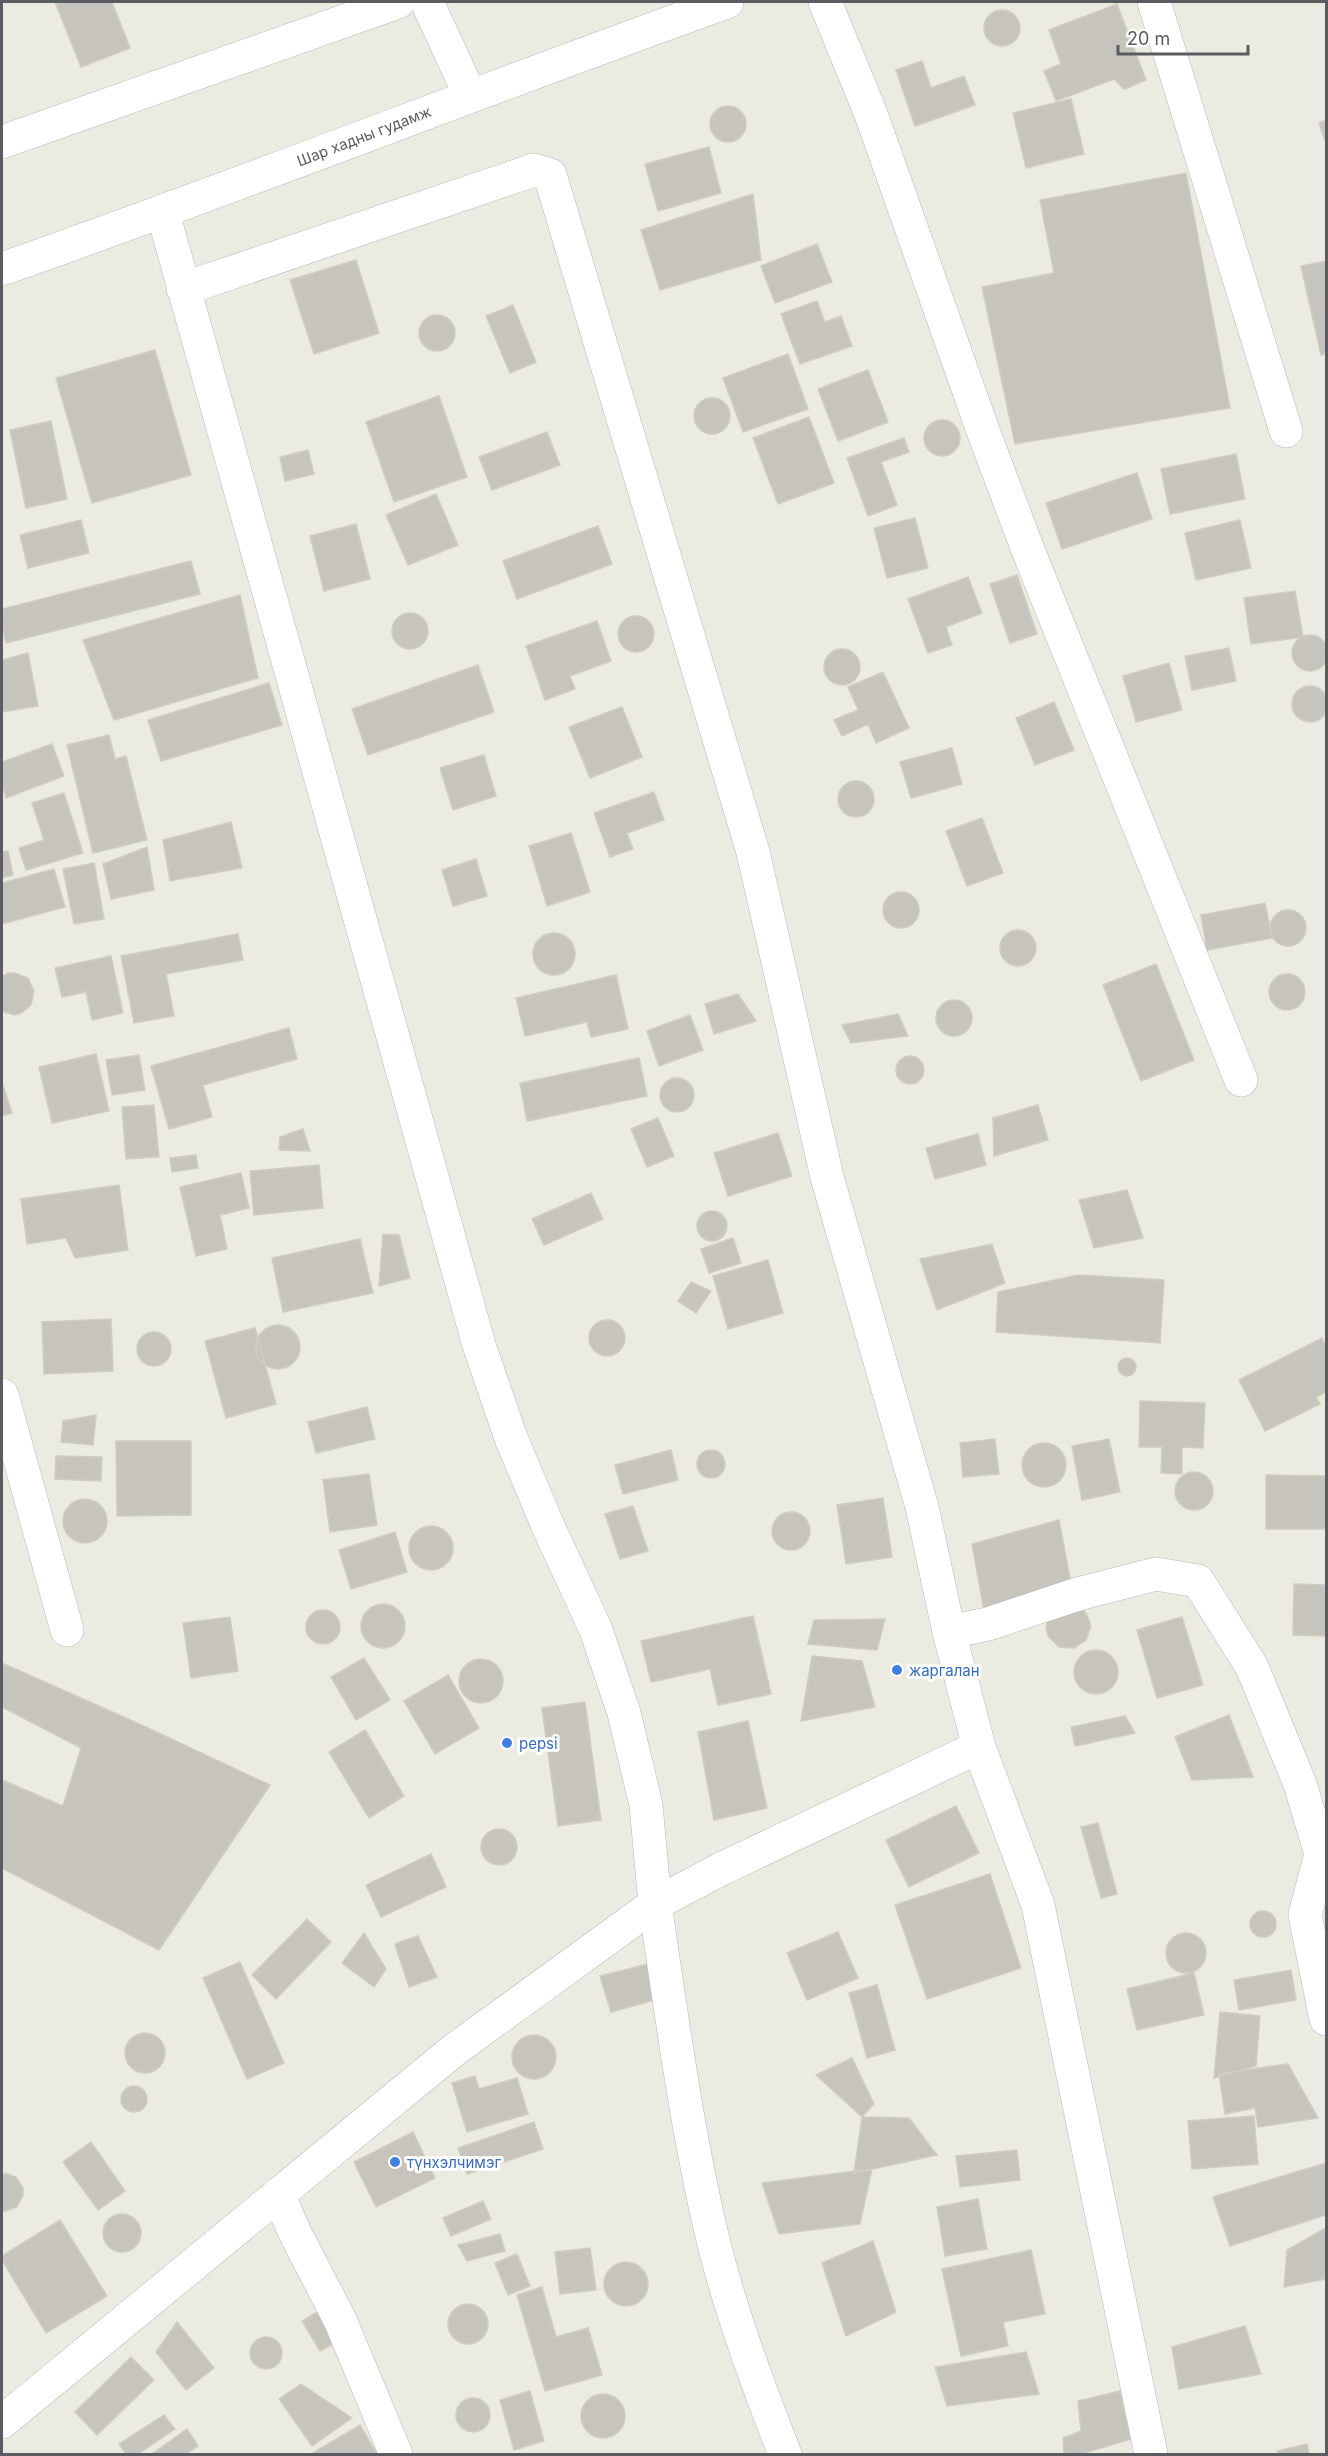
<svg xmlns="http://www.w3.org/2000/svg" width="1328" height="2456" font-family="Inter,sans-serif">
<rect width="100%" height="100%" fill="#ecebe1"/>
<!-- building -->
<path fill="#c7c4be" stroke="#d0cdc0" stroke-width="1.5" d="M55,2h57l18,46 -49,19z
M1117,4l29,76 -22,9 -10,-10 -58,22 -12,-30 17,-7 -12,-34z
M984 28a18 18 0 1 1 36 0a18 18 0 1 1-36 0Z
M922,61l9,27 33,-12 11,29 -60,21 -19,-56z
M1071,99l13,55 -58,14 -13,-55z
M710 124a18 18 0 1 1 36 0a18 18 0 1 1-36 0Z
M1326,120v24l-7,-21z
M709,147l12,46 -63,18 -13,-47z
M1186,173l44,235 -215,36 -33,-157 72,-14 -14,-73z
M753,194l8,66 -101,30 -19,-60z
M817,244l15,38 -57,21 -14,-37z
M356,260l23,73 -65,21 -24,-74z
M1326,261v93l-5,1 -20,-89z
M817,301l8,21 16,-6 11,30 -52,18 -19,-50z
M513,305l23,57 -26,11 -24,-57z
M419 333a18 18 0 1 1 36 0a18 18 0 1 1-36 0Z
M155,350l36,125 -99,28 -36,-125z
M788,354l20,55 -65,23 -20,-54z
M868,370l20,52 -50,19 -20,-52z
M439,396l28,81 -73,25 -28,-80z
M694 416a18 18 0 1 1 36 0a18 18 0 1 1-36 0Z
M809,417l25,66 -56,21 -25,-66z
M924 438a18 18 0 1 1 36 0a18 18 0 1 1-36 0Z
M51,421l16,78 -41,9 -16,-78z
M547,432l13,33 -68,25 -13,-33z
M904,438l5,14 -28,10 16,43 -29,11 -21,-58z
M308,450l6,24 -29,7 -5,-24z
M1236,454l9,45 -75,15 -9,-45z
M1137,473l15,46 -90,30 -16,-46z
M436,494l22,51 -50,20 -22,-50z
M915,518l13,50 -41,10 -13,-50z
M81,520l8,33 -61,15 -8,-33z
M1240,520l11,48 -55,12 -11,-47z
M356,524l14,55 -46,12 -14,-55z
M598,526l14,38 -95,35 -14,-38z
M191,561l9,33 -194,49 -4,-17v-17z
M1017,575l20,59 -27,9 -20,-59z
M968,577l14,36 -36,14 6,18 -24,8 -20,-54z
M1295,591l8,46 -52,7 -7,-46z
M240,595l18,83 -144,42 -31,-80z
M392 631a18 18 0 1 1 36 0a18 18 0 1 1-36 0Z
M618 634a18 18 0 1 1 36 0a18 18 0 1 1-36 0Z
M597,621l14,40 -41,15 5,13 -30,11 -19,-54z
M1292 653a18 18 0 1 1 36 0a18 18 0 1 1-36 0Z
M1229,648l7,33 -44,9 -7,-34z
M824 667a18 18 0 1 1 36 0a18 18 0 1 1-36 0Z
M28,653l10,53 -36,6v-52z
M1169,663l13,47 -46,12 -13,-46z
M478,665l16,47 -126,43 -16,-46z
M883,672l26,56 -33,15 -8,-19 -26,12 -8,-16 24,-10 -10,-23z
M269,683l13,42 -121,36 -13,-41z
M1292 704a18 18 0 1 1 36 0a18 18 0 1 1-36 0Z
M1054,702l20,48 -39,15 -19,-47z
M622,707l20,50 -52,21 -21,-51z
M109,735l6,24 11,-3 21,84 -54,13 -26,-108z
M52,744l12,32 -58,22 -4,-13v-23z
M952,748l10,36 -51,14 -11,-36z
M484,755l12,41 -43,14 -13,-42z
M838 799a18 18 0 1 1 36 0a18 18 0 1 1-36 0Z
M654,792l10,28 -37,13 6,16 -23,8 -16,-44z
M64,793l19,60 -57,17 -7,-22 25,-8 -12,-37z
M982,818l21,55 -36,13 -21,-55z
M231,822l11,46 -72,13 -7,-41z
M571,833l19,59 -43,14 -18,-60z
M147,847l7,43 -43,9 -8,-35z
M8,851l5,24 -11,3v-26z
M476,859l11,37 -34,10 -11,-36z
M94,863l10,56 -30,5 -11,-55z
M54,869l11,38 -63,17v-41z
M883 910a18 18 0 1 1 36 0a18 18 0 1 1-36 0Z
M1265,903l7,35 -65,12 -6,-35z
M1270 928a18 18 0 1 1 36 0a18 18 0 1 1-36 0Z
M1000 948a18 18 0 1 1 36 0a18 18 0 1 1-36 0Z
M533 954a21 21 0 1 1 42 0a21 21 0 1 1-42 0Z
M238,934l5,26 -77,14 8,42 -40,7 -13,-67z
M111,956l12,57 -31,7 -6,-28 -24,5 -7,-29z
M1156,964l38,96 -53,21 -38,-96z
M8,973h7l13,5 6,13 -3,14 -10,8 -7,2 -12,-4v-34z
M1269 992a18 18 0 1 1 36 0a18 18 0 1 1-36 0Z
M616,975l12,54 -37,8 -4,-15 -62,14 -9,-38z
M738,994l18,27 -42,13 -9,-30z
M936 1018a18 18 0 1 1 36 0a18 18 0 1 1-36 0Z
M898,1014l10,22 -57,7 -9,-18z
M690,1015l13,35 -44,16 -12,-35z
M289,1028l8,31 -94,26 9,32 -43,12 -18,-63z
M96,1054l13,57 -57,12 -13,-56z
M139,1055l6,35 -33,5 -6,-35z
M896 1070a14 14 0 1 1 28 0a14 14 0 1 1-28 0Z
M639,1058l8,38 -120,25 -7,-38z
M660 1095a17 17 0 1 1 34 0a17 17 0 1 1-34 0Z
M2,1082l10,31 -10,3z
M154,1105l5,52 -33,2 -4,-52z
M1038,1105l10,35 -54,16 -1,-38z
M658,1118l16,38 -27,11 -16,-38z
M303,1129l7,22 -31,-1 1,-13z
M778,1133l14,43 -64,20 -14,-43z
M978,1134l8,31 -51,14 -9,-31z
M196,1155l2,13 -26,4 -2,-14z
M319,1165l4,43 -69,7 -4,-44z
M241,1173l8,35 -29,7 7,34 -31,7 -16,-69z
M119,1185l9,65 -53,8 -9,-20 -39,6 -6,-45z
M1127,1190l16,48 -49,10 -15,-48z
M591,1193l12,26 -59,26 -12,-26z
M697 1226a15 15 0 1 1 30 0a15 15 0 1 1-30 0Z
M383,1234l16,1 11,43 -31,8z
M733,1238l8,25 -32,10 -8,-24z
M360,1239l13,54 -90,19 -11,-54z
M992,1244l13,39 -68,27 -17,-51z
M768,1260l15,53 -55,16 -15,-53z
M1078,1275l86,5 -4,63 -164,-11 2,-40z
M691,1282l20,9 -15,22 -18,-12z
M111,1319l2,52 -69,3 -2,-52z
M589 1338a18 18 0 1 1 36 0a18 18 0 1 1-36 0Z
M256 1347a22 22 0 1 1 44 0a22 22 0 1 1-44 0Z
M255,1328l21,76 -50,14 -21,-77z
M137 1349a17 17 0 1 1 34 0a17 17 0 1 1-34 0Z
M1322,1338l4,9v45l-10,5 4,7 -55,27 -26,-51z
M1118 1367a9 9 0 1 1 18 0a9 9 0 1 1-18 0Z
M1140,1401l65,2 -2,45 -21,-1v27l-21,-1 1,-26h-23z
M367,1407l8,32 -59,14 -8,-31z
M96,1415l-3,30 -32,-3 2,-21z
M995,1439l4,35 -36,3 -3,-34z
M1109,1439l11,53 -38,8 -10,-54z
M116,1441h75v74l-74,1z
M1022 1465a22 22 0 1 1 44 0a22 22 0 1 1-44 0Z
M697 1464a14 14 0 1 1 28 0a14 14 0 1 1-28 0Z
M671,1450l7,30 -55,14 -8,-29z
M56,1456l46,1 -1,24 -46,-2z
M1175 1491a19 19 0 1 1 38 0a19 19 0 1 1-38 0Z
M369,1474l8,51 -47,7 -7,-52z
M1266,1475l60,1v53h-60z
M883,1498l9,59 -46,7 -9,-59z
M63 1521a22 22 0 1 1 44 0a22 22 0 1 1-44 0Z
M633,1506l15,45 -28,8 -15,-45z
M772 1531a19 19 0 1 1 38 0a19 19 0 1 1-38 0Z
M1059,1520l12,63 -86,33 -13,-72z
M409 1548a22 22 0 1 1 44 0a22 22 0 1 1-44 0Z
M395,1532l12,40 -56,17 -12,-39z
M1294,1584l32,1v51l-33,-1z
M361 1626a22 22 0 1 1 44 0a22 22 0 1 1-44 0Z
M1081,1608l5,5 5,13 -5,14 -12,8 -15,-1 -11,-11 -2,-7 1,-8z
M306 1627a17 17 0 1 1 34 0a17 17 0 1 1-34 0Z
M753,1616l18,78 -53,11 -8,-36 -59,13 -10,-41z
M230,1617l8,54 -47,7 -8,-55z
M1182,1617l21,68 -46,13 -20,-68z
M885,1619l-8,31 -69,-6 6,-24z
M1074 1672a22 22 0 1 1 44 0a22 22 0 1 1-44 0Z
M812,1656l50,5 13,46 -74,14z
M364,1658l26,42 -34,20 -25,-43z
M459 1681a22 22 0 1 1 44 0a22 22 0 1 1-44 0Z
M2,1663l133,59 135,63 -111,165 -157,-82v-88l61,26 18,-58 -79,-41z
M448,1675l31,53 -44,26 -31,-53z
M585,1702l16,118 -43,6 -16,-118z
M1229,1715l24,62 -61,3 -17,-43z
M1125,1716l10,17 -60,13 -4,-19z
M748,1721l19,87 -53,12 -16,-88z
M365,1730l39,66 -35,22 -40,-66z
M956,1806l23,47 -70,34 -23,-47z
M1098,1823l19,71 -16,4 -20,-71z
M481 1847a18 18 0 1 1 36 0a18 18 0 1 1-36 0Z
M431,1854l15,33 -65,30 -15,-32z
M990,1874l31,94 -94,31 -32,-94z
M1250 1924a13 13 0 1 1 26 0a13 13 0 1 1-26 0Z
M307,1919l24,23 -55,57 -24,-24z
M838,1932l20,46 -51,22 -20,-47z
M364,1933l22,36 -12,18 -32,-24z
M1166 1953a20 20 0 1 1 40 0a20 20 0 1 1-40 0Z
M418,1936l19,41 -28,10 -14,-43z
M240,1962l44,101 -37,16 -44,-101z
M648,1964l10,35 -47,13 -11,-36z
M1291,1970l5,30 -57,10 -5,-30z
M1194,1973l10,42 -67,15 -10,-41z
M877,1985l18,65 -28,8 -18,-65z
M1220,2012l40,4 -4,50 -42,12z
M125 2053a20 20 0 1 1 40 0a20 20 0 1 1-40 0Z
M512 2057a22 22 0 1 1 44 0a22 22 0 1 1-44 0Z
M852,2058l22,46 -12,13 -46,-42z
M1288,2064l30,54 -60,9 -3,-19 -30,6 -6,-40z
M475,2076l4,13 38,-11 11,36 -61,18 -15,-49z
M121 2099a13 13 0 1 1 26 0a13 13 0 1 1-26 0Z
M1254,2116l4,48 -66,5 -4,-48z
M862,2117l47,1 28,37 -83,18z
M534,2122l9,27 -76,25 -9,-26z
M413,2132l22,46 -59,29 -22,-45z
M91,2142l34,49 -27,19 -35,-48z
M1017,2150l3,30 -60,7 -4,-31z
M1326,2163v52l-96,31 -17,-49z
M872,2169l-12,55 -81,10 -17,-51z
M5,2173l11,4 7,11v7l-6,12 -12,4h-3v-37z
M978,2199l9,50 -42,7 -8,-49z
M483,2201l8,18 -40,17 -8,-18z
M103 2233a19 19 0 1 1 38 0a19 19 0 1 1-38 0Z
M60,2220l47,76 -61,37 -44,-73v-4z
M1326,2228v51l-42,8 3,-37z
M500,2234l5,17 -38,10 -9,-16z
M873,2241l23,71 -50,24 -24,-73z
M590,2248l6,42 -36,4 -5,-42z
M1031,2250l14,64 -42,8 5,24 -47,10 -19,-87z
M517,2254l13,32 -22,9 -13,-32z
M604 2284a22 22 0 1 1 44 0a22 22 0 1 1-44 0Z
M542,2287l14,50 32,-9 14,47 -57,16 -28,-96z
M448 2324a20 20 0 1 1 40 0a20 20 0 1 1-40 0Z
M317,2312l18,31 -15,8 -18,-30z
M177,2322l37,46 -28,22 -30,-38z
M1245,2326l16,48 -82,15 -7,-42z
M250 2353a16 16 0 1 1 32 0a16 16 0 1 1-32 0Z
M1026,2352l13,42 -92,12 -12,-39z
M131,2357l23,23 -57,55 -22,-23z
M301,2384l51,34 -40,28 -33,-47z
M530,2391l14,50 -30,9 -14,-50z
M1120,2391l11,48 -50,15h-17l-1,-16 18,-7 -3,-30z
M581 2416a22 22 0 1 1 44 0a22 22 0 1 1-44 0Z
M456 2415a17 17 0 1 1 34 0a17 17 0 1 1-34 0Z
M164,2415l11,14 -37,25h-12l-7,-10z
M360,2425l17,29h-66z
M187,2429l11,17 -12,8h-34z
M1307,2444l2,10h-31l-1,-3z"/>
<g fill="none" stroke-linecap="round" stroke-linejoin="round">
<defs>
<path id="minor" d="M427,2l43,93
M825,2l46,112 111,314 46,122 213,530
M1154,2l132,429
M2,142l396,-140
M183,289l351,-119 16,5 203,677 74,325 95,330 27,125 30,115 59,158 113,549
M2,1395l65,235
M949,1632l39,-8 90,-30 78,-20 42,7 54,86 48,117 21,70 -16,61 21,104
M278,2194l17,39 45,87 56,134
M2,2422l452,-372 201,-146 -9,-99 -22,-92 -28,-83 -48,-104 -37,-88 -32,-93 -316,-1132
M785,2454c-27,-68 -53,-138 -71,-210 -27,-111 -42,-226 -59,-340l66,-35 258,-122"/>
<path id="secondary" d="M2,269c243,-85 482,-180 725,-267"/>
</defs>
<!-- minor casing -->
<use href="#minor" stroke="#b7b8bd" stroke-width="34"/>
<!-- secondary casing -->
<use href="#secondary" stroke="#b7b9bf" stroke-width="34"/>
<!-- minor -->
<use href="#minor" stroke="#fff" stroke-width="33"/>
<!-- secondary -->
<use href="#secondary" stroke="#fff" stroke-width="33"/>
</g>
<!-- markers -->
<g fill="#3f7fe0" stroke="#fff" stroke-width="2">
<circle cx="897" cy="1670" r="6"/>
<circle cx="507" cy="1743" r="6"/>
<circle cx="395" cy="2162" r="6"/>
</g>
<g text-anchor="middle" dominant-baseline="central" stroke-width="6" stroke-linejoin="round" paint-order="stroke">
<!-- street labels -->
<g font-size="15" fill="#5a5c61" stroke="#fff">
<text transform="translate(364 136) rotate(-21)">Шар хадны гудамж</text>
</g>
<!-- shop labels -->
<g font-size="15" fill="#366cbe" stroke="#fff" text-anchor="start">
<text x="909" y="1670">жаргалан</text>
<text x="519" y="1743">pepsi</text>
<text x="407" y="2162">түнхэлчимэг</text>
</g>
</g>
<!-- border -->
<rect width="1328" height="2456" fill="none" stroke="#5a5c61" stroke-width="6"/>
<!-- scale -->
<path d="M1118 45v9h130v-9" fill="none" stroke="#5a5c61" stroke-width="3"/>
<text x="1127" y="45" font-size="18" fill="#5a5c61" stroke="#ffffff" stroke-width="4.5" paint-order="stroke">20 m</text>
</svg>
